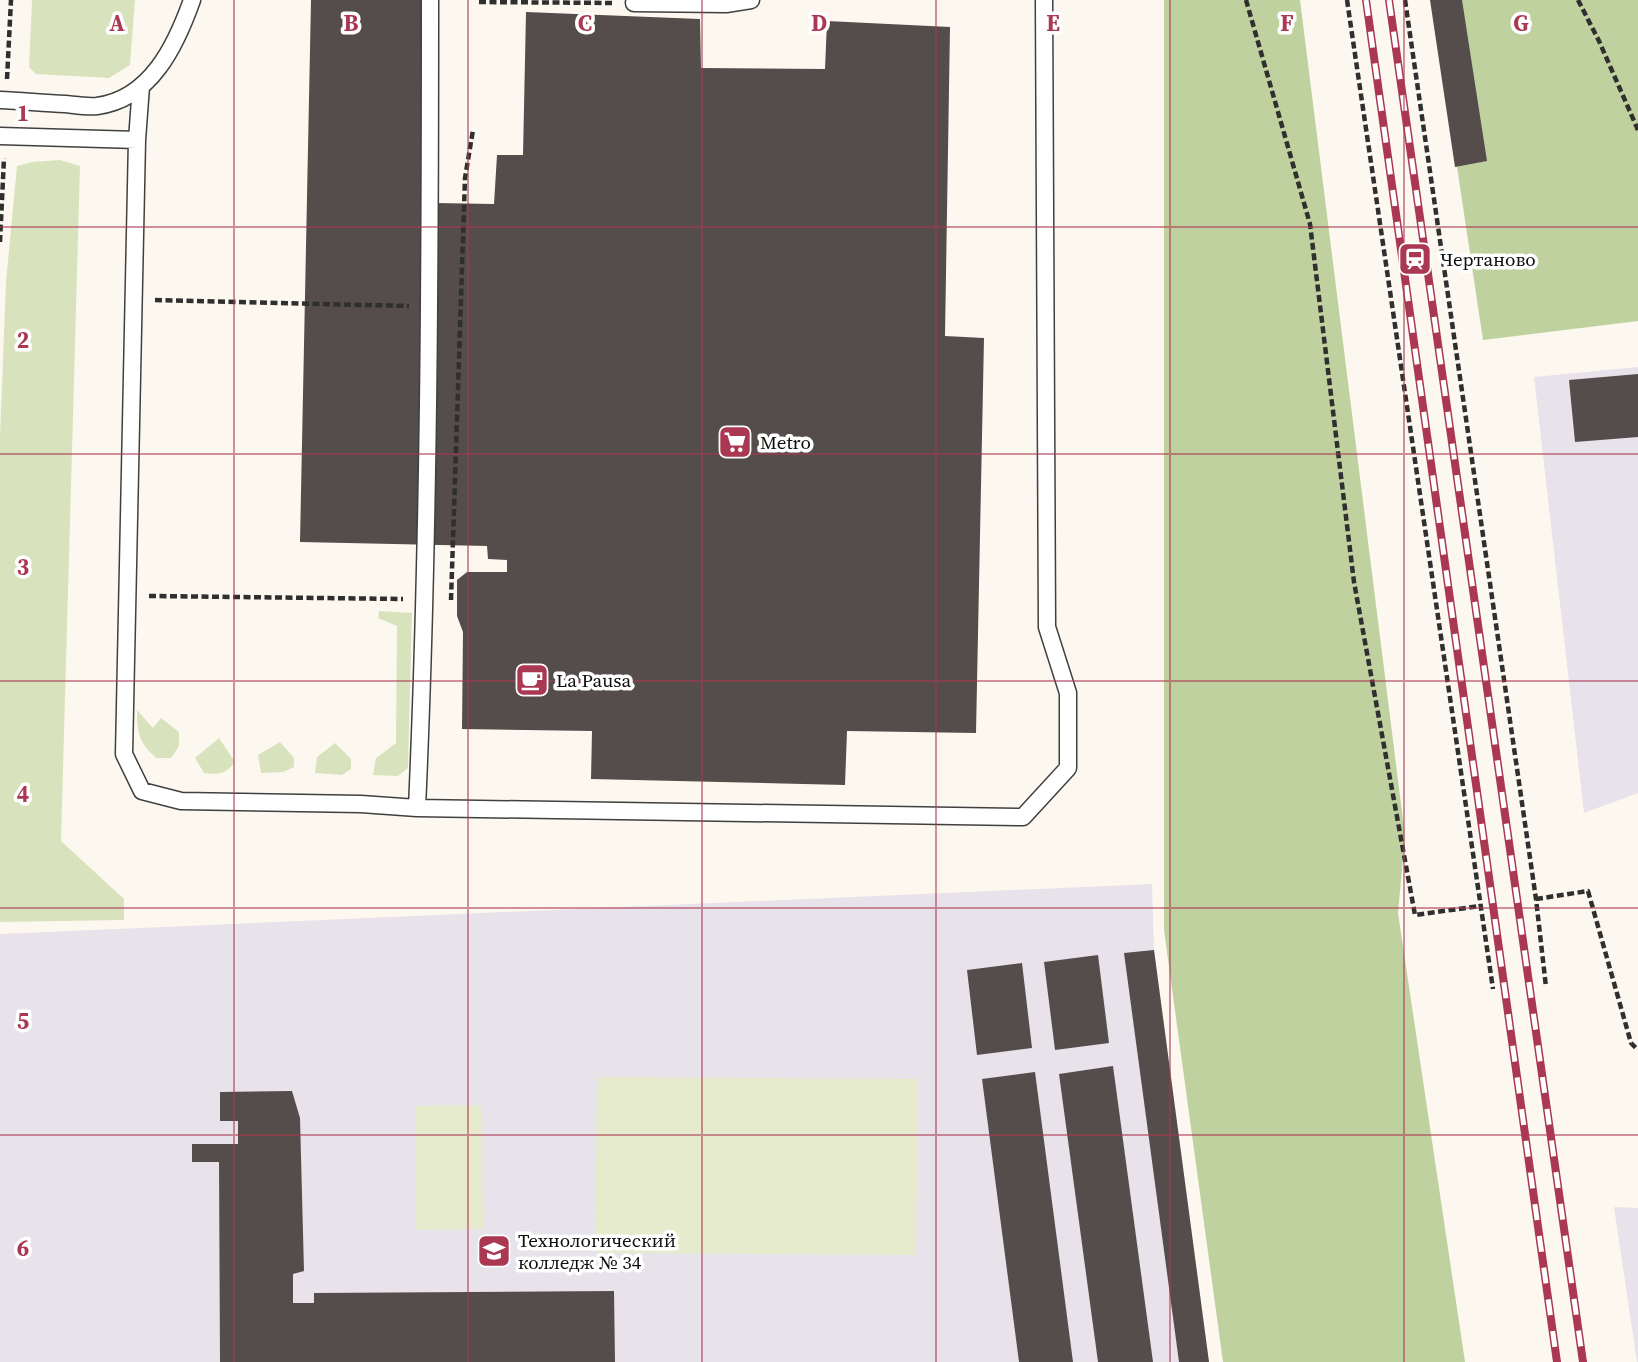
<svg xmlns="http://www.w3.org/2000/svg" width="1638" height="1362" font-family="'Source Serif 4',serif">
<rect width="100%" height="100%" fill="#fdf8ef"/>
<!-- industrial -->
<path fill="#e8e2eb" d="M1638,367v426l-54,20 -50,-436z
M1152,884l2,66 55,412h-1209v-428z
M1614,1207l24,1v154h-1z"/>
<!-- green -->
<path fill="#d8e3bd" d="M32,0h103l-5,65 -21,13 -73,-4 -7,-7z
M60,160l20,6 -19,675 63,58v21l-124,2v-486l6,-154 11,-116 15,-4z
M379,611l33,2 -4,155 -10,8 -25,-1 3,-17 20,-15 1,-117 -19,-8z
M137,710l16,18 8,-10 18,14v14l-8,12h-15c-17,-16 -19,-24 -19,-48z
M219,738l16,24c-9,12 -17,13 -31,11l-9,-15z
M280,742l14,16v9l-11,5 -22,1 -3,-18z
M335,743l16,16v10l-9,6 -27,-2 2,-16z"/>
<!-- forest -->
<path fill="#bfd19e" d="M1164,0h136l105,836 -7,77 67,449h-242l-59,-432z
M1432,0h206v321l-155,19z"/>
<!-- pitch -->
<path fill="#e6ebce" d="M597,1077l321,2 -2,176 -321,-2z
M482,1105l1,124 -67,1 -1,-124z"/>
<!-- building -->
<path fill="#544d4b" d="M311,0h128l-4,203 59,1 3,-49h26l3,-143 174,7 1,49 124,1 2,-48 123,6 -5,309 39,2 -8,395 -129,-2 -2,54 -254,-6 1,-48 -130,-2 1,-97 -6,-16v-36l10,-8h40v-12l-19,-1 -1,-13 -187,-4z
M1430,0h32l25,161 -32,6z
M1638,374v63l-63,5 -6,-62z
M1154,950l55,412h-30l-55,-409z
M1098,955l11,88 -54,7 -11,-88z
M1022,963l10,85 -55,7 -10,-85z
M1113,1066l40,296h-55l-39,-288z
M1035,1072l38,290h-54l-37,-283z
M292,1091l8,27 4,153 -11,3v29h21v-10l300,-2 1,71h-395l-1,-200h-27v-18h46v-23h-18v-29z"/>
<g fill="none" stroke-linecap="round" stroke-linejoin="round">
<defs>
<path id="service" d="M634,3l92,1 25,-4
M141,86l-4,54 -13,614 18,37 39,10 180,3 56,4 606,9 45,-49v-75l-21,-66 -3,-627
M0,100c22,1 43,3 65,4 10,1 22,3 32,2 54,-7 79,-61 95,-106
M0,136l137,4
M417,808c12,-269 13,-539 13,-808"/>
</defs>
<!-- service casing -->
<use href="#service" stroke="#404040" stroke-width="19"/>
<!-- path -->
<path stroke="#2f2f2f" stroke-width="4.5" stroke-dasharray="7 3.5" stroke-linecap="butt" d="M1246,0l64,224 44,358 61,333 65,-9
M1347,0l146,989
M1405,0l131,899 10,88
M1578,0l21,41 39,89
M479,2l136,1
M7,79l4,-79
M0,242l4,-84
M155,300l254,6
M149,596l254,3
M451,600l14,-422 8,-48
M1536,899l52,-8 43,152 7,7"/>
<!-- service -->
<use href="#service" stroke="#fff" stroke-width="16"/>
<defs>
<path id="rail" d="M1366,0l191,1362
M1389,0l194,1362"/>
</defs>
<!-- rail casing -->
<use href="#rail" stroke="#aa3852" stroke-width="8"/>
<!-- rail -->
<use href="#rail" stroke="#fff" stroke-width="5" stroke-dasharray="16" stroke-linecap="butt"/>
</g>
<!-- grid -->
<path fill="none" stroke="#aa3852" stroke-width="2" stroke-opacity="0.55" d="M234,0v1362M468,0v1362M702,0v1362M936,0v1362M1170,0v1362M1404,0v1362M0,227h1638M0,454h1638M0,681h1638M0,908h1638M0,1135h1638"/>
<!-- icons -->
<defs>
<symbol id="station-square" viewBox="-11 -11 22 22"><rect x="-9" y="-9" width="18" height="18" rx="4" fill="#aa3852" stroke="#fff"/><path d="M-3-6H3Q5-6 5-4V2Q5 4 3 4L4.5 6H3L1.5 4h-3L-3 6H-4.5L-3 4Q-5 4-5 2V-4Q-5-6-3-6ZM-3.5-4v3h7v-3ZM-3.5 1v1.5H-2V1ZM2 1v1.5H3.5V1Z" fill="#fff"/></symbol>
<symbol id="supermarket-square" viewBox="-11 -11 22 22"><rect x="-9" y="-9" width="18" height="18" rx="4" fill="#aa3852" stroke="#fff"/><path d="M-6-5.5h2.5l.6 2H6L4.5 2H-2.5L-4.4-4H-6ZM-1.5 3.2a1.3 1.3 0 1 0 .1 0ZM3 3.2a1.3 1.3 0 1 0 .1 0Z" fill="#fff"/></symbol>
<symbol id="cafe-square" viewBox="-11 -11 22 22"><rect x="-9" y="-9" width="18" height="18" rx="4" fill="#aa3852" stroke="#fff"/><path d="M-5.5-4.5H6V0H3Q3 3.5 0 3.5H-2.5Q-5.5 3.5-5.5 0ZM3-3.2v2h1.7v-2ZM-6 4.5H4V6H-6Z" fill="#fff"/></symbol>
<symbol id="university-square" viewBox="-11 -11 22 22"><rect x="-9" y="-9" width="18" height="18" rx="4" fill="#aa3852" stroke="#fff"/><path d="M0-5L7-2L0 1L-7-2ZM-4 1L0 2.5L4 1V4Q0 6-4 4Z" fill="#fff"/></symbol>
</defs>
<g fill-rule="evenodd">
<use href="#station-square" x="1396" y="240" width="38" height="38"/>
<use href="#supermarket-square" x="716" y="423" width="38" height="38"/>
<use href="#cafe-square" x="513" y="661" width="38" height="38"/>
<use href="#university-square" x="475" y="1232" width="38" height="38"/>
</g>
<g text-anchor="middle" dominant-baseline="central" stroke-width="7" stroke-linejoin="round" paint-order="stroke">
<!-- poi labels -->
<g font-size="19" fill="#0d0d0d" stroke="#fff" text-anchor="start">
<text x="1440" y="259">Чертаново</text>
<text x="760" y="442">Metro</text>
<text x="556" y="680">La Pausa</text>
<text x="518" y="1240">Технологический<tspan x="518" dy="22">колледж № 34</tspan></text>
</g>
</g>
<g font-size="23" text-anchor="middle" font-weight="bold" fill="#aa3852" stroke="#fff" stroke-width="7" stroke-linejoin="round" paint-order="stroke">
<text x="117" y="31">A</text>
<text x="351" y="31">B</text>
<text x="585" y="31">C</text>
<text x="819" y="31">D</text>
<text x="1053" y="31">E</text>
<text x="1287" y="31">F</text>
<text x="1521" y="31">G</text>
<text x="23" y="121">1</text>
<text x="23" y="348">2</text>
<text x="23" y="575">3</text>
<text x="23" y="802">4</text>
<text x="23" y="1029">5</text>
<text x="23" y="1256">6</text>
</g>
</svg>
